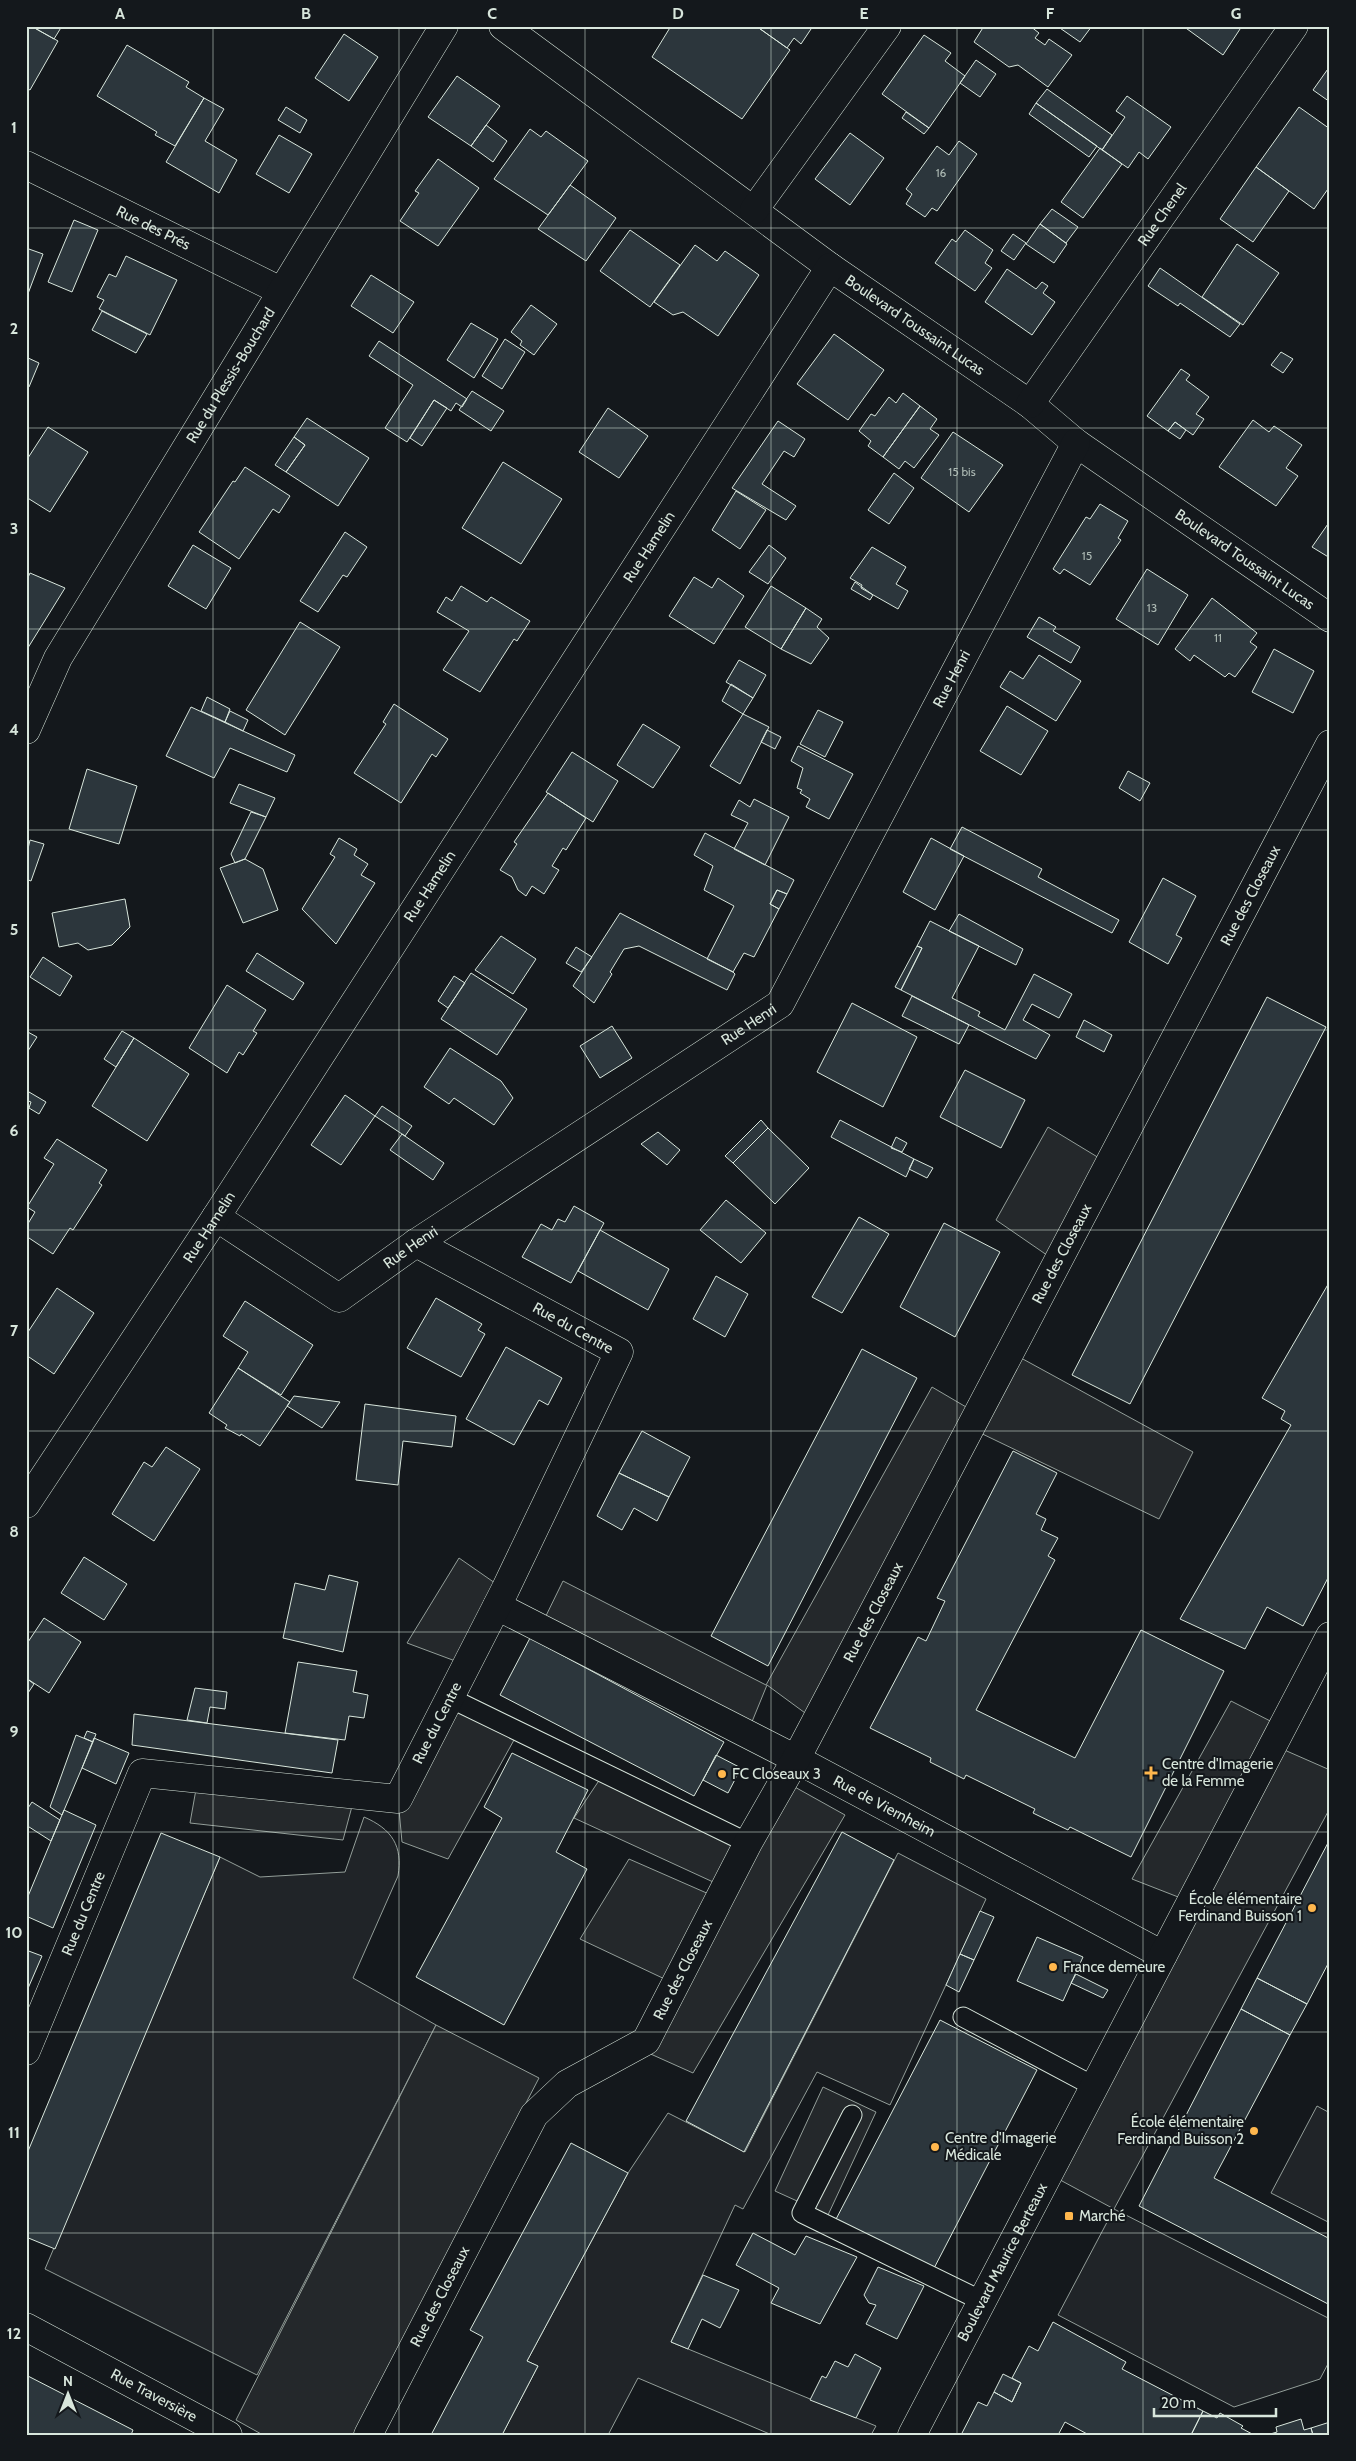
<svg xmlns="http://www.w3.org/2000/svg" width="1356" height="2461" font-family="Cabin,sans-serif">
<rect width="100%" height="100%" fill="#14181c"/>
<!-- green -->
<path fill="#202428" stroke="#939e99" d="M364,1817c28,12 39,29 34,59l-45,102 83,47 -179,350 -212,-106 175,-412 40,20 85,-5z
M898,1853l88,46 -96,206 -73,-33 -74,137 -8,-4 -64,137 205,84 -5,9h-99l-134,-57 -30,57h-106l36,-69 -11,-5 101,-188 40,-60 77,39z
M1317,2106l13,7v110l-59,-30z
M1114,2209l216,110v41l-10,19 -86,28 -176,-92z"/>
<!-- parking -->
<path fill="#24282b" stroke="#939e99" d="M1048,1127l61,37 -52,98 -61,-42z
M1010,1352l183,100 -34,67 -189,-91 -154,293 -49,-36 -20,49 -207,-106 23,-47 203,104 166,-298 46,27z
M459,1558l46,32 -55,108 69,33 -71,128 -46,-17 -4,-43 60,-137 -51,-19z
M1231,1701l51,26 -9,18 57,25v38l-216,401 -65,-35 142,-272 -59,-23z
M604,1773l144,70 36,-62 61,34 -152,258 -58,-26 36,-65 -91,-43 49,-80 89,39 6,-11 -150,-69z
M198,1778l157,17 -12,45 -153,-17z
M436,2025l103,53 -186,357h-90l-27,-15z
M823,2087l53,25 -48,103 -53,-24z"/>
<!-- building -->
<path fill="#2c363c" stroke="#d8e6dc" d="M26,26h5l27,15 -28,49 -4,-2z
M31,26h31l-8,13z
M671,26h85l34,24 -48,69 -90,-62z
M756,26h57l-12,18 -7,-6 -7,10z
M984,26h46l9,7 -4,5 10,7 4,-6 23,16 -24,32 -30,-22 -9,2 -35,-25z
M1057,26h35l-12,16z
M1183,26h59l-19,29z
M344,34l34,23 -29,44 -34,-23z
M924,35l27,18 -6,8 20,15 -36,52 -47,-34z
M127,45l62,37 -3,5 18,11 -29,48 -20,-11 2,-3 -60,-36z
M976,60l20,14 -16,23 -20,-14z
M1330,66v36l-17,-12z
M457,76l43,30 -29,40 -43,-29z
M1047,89l65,46 -10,15 -66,-47z
M1127,96l44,31 -23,32 -9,-7 -11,16 -26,-18 23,-33 -9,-6z
M204,98l20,11 -19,32 32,19 -18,33 -53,-31z
M1036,103l61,43 -8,11 -60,-43z
M286,107l21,13 -7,13 -22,-13z
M1299,107l31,22v57l-16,23 -58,-42z
M906,112l23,16 -5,6 -22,-16z
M486,125l21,16 -14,21 -22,-16z
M530,129l11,8 5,-6 42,30 -40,54 -54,-36z
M850,133l34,25 -34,47 -35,-26z
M279,135l33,19 -23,39 -33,-19z
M959,141l18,13 -40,57 -5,-3 -7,9 -19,-13 6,-10 -6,-5 31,-43 12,9z
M1100,148l22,16 -39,54 -22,-16z
M438,159l41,29 -41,58 -38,-25 19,-28 -4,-2z
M1256,167l33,24 -36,51 -33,-23z
M570,185l46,33 -30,43 -48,-32z
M1052,209l26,18 -12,16 -26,-19z
M74,220l24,10 -26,62 -24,-10z
M1040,224l27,20 -13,19 -28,-19z
M630,230l50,35 -30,42 -50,-36z
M965,230l28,20 -8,13 7,5 -17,23 -40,-28 17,-24 4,3z
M1013,234l13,9 -12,17 -13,-9z
M1237,244l42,29 -36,52 -41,-28z
M695,245l22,16 8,-10 34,24 -41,61 -35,-24 -10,3 -19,-13z
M26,248l17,6 -17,45z
M126,256l51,24 -27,55 -51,-26 5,-9 -7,-3 12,-23 7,3z
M1160,268l80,56 -10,13 -50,-34 -2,3 -30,-20z
M1007,269l29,20 6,-7 6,4 -5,7 12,9 -23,33 -47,-33z
M371,275l43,27 -21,31 -42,-27z
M531,305l26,19 -23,31 -14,-10 2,-4 -11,-9z
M102,311l45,23 -11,19 -44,-23z
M471,323l27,16 -24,39 -27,-18z
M834,334l50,36 -36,50 -51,-36z
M505,339l20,13 -23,37 -20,-13z
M379,341l88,58 -5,8 -6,-4 -5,8 -17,-11 -27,42 -22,-14 28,-43 -44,-29z
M1281,352l12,7 -10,14 -12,-8z
M26,357l13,6 -10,24 -3,-1z
M1181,369l9,6 -4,5 23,17 -13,17 8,5 -11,16 -18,-13 -7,9 -21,-15z
M472,391l32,20 -13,20 -32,-21z
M903,393l17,13 -37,51 -15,-11 3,-5 -12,-10 12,-17 4,2 14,-19 7,6z
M434,400l13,8 -25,38 -12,-8z
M920,406l17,13 -7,10 9,6 -25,33 -9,-7 -6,8 -16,-12z
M608,408l40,28 -29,42 -40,-26z
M307,418l62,40 -31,48 -52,-34 19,-27 -11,-8z
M1253,420l16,12 5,-6 28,19 -16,23 12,8 -22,30 -57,-39z
M778,421l27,18 -11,18 -10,-6 -22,33 34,22 -10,14 -54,-32z
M1175,422l11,8 -6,9 -12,-8z
M48,427l40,25 -38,60 -24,-15v-36z
M953,432l50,33 -34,47 -48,-34z
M294,437l11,8 -19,27 -11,-7z
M503,462l59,37 -41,65 -59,-36z
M245,467l45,29 -11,17 -6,-4 -34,50 -40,-27 34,-51 2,1z
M894,473l20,15 -25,36 -21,-14z
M736,491l30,19 -26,39 -28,-19z
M1100,504l28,17 -10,17 3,2 -31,45 -26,-16 -4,5 -7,-5 33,-52 4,2z
M1330,521v37l-18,-11z
M345,532l22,15 -20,30 -4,-2 -25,37 -18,-11z
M193,545l38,23 -25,41 -38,-23z
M769,545l17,13 -18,26 -19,-12z
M872,547l34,20 -10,17 12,7 -10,18 -37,-21 1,-3 -12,-7z
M1147,569l41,26 -30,50 -42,-26z
M30,573l35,15 -39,63v-69z
M694,577l18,11 6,-10 26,18 -30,48 -45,-28z
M855,582l18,13 -3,5 -19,-11z
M461,586l26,16 4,-5 39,24 -13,20 -3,-2 -34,53 -37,-22 26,-39 -32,-19 9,-15 6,4z
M771,586l35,22 -25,41 -36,-22z
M1212,598l45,35 -7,9 7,5 -22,30 -6,-4 -4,4 -31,-22 -4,6 -15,-12z
M806,608l16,11 -5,8 12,11 -18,26 -30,-15z
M1039,617l17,10 -3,4 27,16 -9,16 -44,-26z
M300,622l40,25 -55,88 -39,-25z
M1274,649l40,22 -21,42 -41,-21z
M1039,655l42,26 -25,40 -56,-34 10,-16 13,8z
M739,660l27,15 -13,23 -27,-16z
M731,684l22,14 -10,16 -21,-13z
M207,697l23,12 -5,13 -24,-11z
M394,704l54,35 -12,18 -4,-3 -31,49 -47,-30 32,-49 -3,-2z
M1007,706l41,25 -27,44 -41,-24z
M191,707l104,48 -8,17 -57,-24 -16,30 -48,-22z
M818,710l25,12 -18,35 -25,-13z
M230,711l18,9 -5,11 -18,-9z
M743,714l26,13 -29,57 -30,-18z
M643,724l37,23 -27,41 -36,-23z
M767,730l14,7 -6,12 -14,-7z
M798,746l55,28 -24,45 -23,-12 4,-8 -10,-6 2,-3 -5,-2 6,-20 -12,-7z
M572,752l46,29 -25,41 -47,-30z
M87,769l50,17 -18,58 -50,-15z
M1128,771l22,12 -10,18 -21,-13z
M239,784l36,14 -9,19 -36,-14z
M548,793l38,25 -20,32 -3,-2 -11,18 7,4 -15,24 -12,-8 -6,10 -8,-6 -6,-13 -12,-7 17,-26 -3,-2z
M754,799l35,18 -24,48 -31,-16 14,-26 -17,-8 8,-15 11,7z
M251,812l15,5 -21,42 -10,4 -4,-9z
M962,827l80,42 -4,8 81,43 -7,13 -162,-84z
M705,833l89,47 -7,14 -10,-4 -7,14 9,5 -25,48 -10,-4 -11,19 -26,-13 27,-53 -30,-16 9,-24 -19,-11z
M339,838l18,11 -3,6 14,9 -7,11 14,8 -39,61 -34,-35 33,-52 -5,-3z
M931,838l33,18 -29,54 -32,-18z
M30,840l14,4 -13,37 -5,-2v-31l2,1z
M245,859l18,10 15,41 -35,13 -23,-55z
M1163,878l33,18 -20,39 6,3 -14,26 -39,-22z
M777,890l10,4 -8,15 -9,-5z
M125,899l5,28 -18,18 -24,5 -10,-7 -19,4 -7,-34z
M620,913l113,59 2,2 -8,16 -88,-44 -15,3 -14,23 2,2 -18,29 -21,-17z
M959,914l64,35 -7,16 -67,-34z
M930,921l49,25 -27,52 28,14 -2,4 27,14 29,-56 38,20 -13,24 -27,-14 -9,16 27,15 -14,24 -135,-69 21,-42 -5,-2z
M501,936l35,23 -23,35 -38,-24z
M917,946l5,2 -21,42 -6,-3z
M576,947l16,10 -11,15 -15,-9z
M257,953l47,30 -11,17 -47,-29z
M43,957l29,19 -12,20 -30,-19z
M471,973l56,36 -30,46 -56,-36z
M454,976l11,7 -17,25 -10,-7z
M227,985l39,25 -13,21 4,2 -14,22 -4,-3 -12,21 -38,-25z
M912,996l57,29 -10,19 -57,-28z
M1267,997l59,30 -196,377 -58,-29z
M852,1003l65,34 -34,70 -66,-35z
M1084,1020l28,15 -8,17 -28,-15z
M612,1026l20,32 -32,20 -20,-32z
M26,1031l11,6 -11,17z
M122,1031l12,7 -18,29 -12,-8z
M134,1038l55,36 -42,67 -55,-35z
M450,1048l51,33 12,17 -19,27 -40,-27 -5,6 -25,-17z
M965,1070l60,30 -24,48 -61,-31z
M29,1092l17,10 -7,12 -10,-6 2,-6 -5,-2z
M345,1095l30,21 -34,49 -30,-20z
M382,1106l30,20 -7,10 -30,-20z
M761,1120l7,8 -35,35 -8,-7z
M840,1120l74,39 -8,18 -75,-40z
M768,1128l41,40 -34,36 -42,-41z
M658,1132l22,18 -13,15 -26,-21z
M402,1134l42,29 -11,17 -43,-30z
M896,1137l11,6 -5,9 -11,-4z
M57,1139l50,31 -8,13 3,2 -29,45 -3,-2 -17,26 -27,-18v-9l9,-15 -8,-5 27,-43 -10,-6z
M914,1159l19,9 -6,10 -18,-9z
M726,1200l40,33 -25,30 -41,-33z
M574,1206l30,17 -33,60 -49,-26 19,-33 11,6 6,-11 7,3z
M859,1217l30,17 -47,79 -30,-16z
M944,1223l56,29 -45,85 -55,-30z
M600,1230l69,39 -21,41 -70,-39z
M716,1276l32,18 -23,43 -32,-18z
M1330,1281v293l-27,52 -36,-19 -22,42 -65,-30 111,-194 -10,-6 4,-8 -23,-13z
M57,1288l37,25 -40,61 -28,-19v-20z
M436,1298l46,26 -4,6 7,4 -24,43 -54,-29z
M245,1301l68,44 -32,50 -43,-27 10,-16 -25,-16z
M506,1347l56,31 -14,27 -9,-5 -25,45 -48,-26z
M862,1349l55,29 -149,288 -57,-30z
M238,1368l52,34 -30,44 -19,-12 -1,2 -15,-8 2,-3 -18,-12z
M294,1396l46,6 -18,26 -35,-22z
M365,1404l91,12 -4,31 -49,-6 -5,44 -42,-5z
M642,1431l48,26 -21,40 -50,-24z
M166,1447l34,22 -46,72 -42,-27 32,-52 8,5z
M1013,1451l44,22 -21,41 10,5 -5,11 17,8 -10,18 7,4 -79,150 99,48 66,-128 83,41 -93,186 -61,-30 -2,3 -35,-17 2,-4 -69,-34 -2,4 -34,-17 1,-4 -61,-30 48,-91 8,4 19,-40 -8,-3z
M619,1473l50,24 -12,24 -23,-13 -12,22 -25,-14z
M84,1557l43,27 -23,36 -43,-27z
M329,1575l29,7 -15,70 -60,-14 12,-55 30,7z
M44,1618l37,24 -32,51 -23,-15v-33z
M530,1638l194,104 -30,54 -194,-101z
M298,1662l59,9 -4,21 15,3 -4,23 -15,-2 -4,24 -60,-7z
M26,1678l8,6 -8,12z
M195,1688l32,4 -2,17 -15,-2 -3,16 -20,-3z
M134,1714l204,26 -6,33 -200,-28z
M87,1731l9,3 -3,8 -9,-4z
M76,1735l17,7 -31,73 -12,-8z
M94,1738l35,15 -13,31 -34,-16z
M512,1753l76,37 -32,62 31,17 -83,156 -88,-48 86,-159 -18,-11z
M716,1755l25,13 -13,25 -25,-13z
M32,1802l28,18 -9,21 -25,-16v-14z
M64,1810l32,15 -43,103 -27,-12v-15z
M842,1832l52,28 -150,292 -58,-31z
M161,1833l59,24 -165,392 -29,-12v-81z
M1330,1839v121l-23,44 -50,-26z
M980,1911l14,6 -20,43 -14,-6z
M1037,1937l46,20 -20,44 -46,-20z
M26,1950l16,6 -16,37z
M960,1954l14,6 -15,32 -13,-7z
M1076,1974l32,16 -5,8 -32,-15z
M1257,1978l50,26 -17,31 -49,-26z
M1241,2009l49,26 -76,143 116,61v66l-191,-99z
M940,2020l97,50 -106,204 -97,-51z
M571,2143l57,30 -101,188 11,5 -36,69h-71l52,-98 -13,-7z
M753,2233l42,22 11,-19 51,21 -37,67 -49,-21 8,-15 -43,-23z
M878,2267l46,19 -27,53 -31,-15 10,-19 -7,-2 -5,-8z
M703,2275l36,15 -19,38 -18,-9 -14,30 -17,-7z
M1053,2322l73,40 -4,7 81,42 -12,24h-102l-24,-13 -7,13h-97l17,-33 9,4 7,-14 18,10 9,-19 -9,-5 17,-32 9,5z
M855,2354l26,14 -25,50 -46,-18 12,-24 4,2 9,-17 13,6z
M1003,2374l18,9 -9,19 -18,-10z
M26,2375l107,55 -2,5h-105z
M1203,2411l14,7 3,-5 23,13 -2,2 13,7h-63z
M1301,2419l3,11 7,-2 2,7h-46l10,-3 -1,-5z
M1330,2422v13h-17l-2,-7z"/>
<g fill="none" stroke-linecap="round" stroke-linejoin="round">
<defs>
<path id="lane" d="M450,1698l298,145
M963,2017l132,70
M852,2115l-50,98 180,88"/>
<g id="street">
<path id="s1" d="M503,26l327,241 200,137 46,39 254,175"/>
<path id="s2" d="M26,165l255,126"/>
<path d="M754,210l133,-184"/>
<path id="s3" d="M1030,404l264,-378"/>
<path id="s4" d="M26,730l32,-72 386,-632"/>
<path id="s5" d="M216,1217l123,81 77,-55 364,-239 296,-561"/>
<path id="s6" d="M26,1504l190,-287 614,-950"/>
<path id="s7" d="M497,1606l299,153 367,196"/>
<path id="s8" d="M26,2051l116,-278 256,26 107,-209 114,-238 -203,-109"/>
<path id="s9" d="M26,2327l202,108"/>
<path id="s10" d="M368,2435l166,-320 33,-31 79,-43 102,-198 48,-84 534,-1015"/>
</g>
<g id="secondary">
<path id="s11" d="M912,2435l418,-799"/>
</g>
</defs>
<!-- lane casing -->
<use href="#lane" stroke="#d8e6dc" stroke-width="21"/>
<!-- street casing -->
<use href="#street" stroke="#d8e6dc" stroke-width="29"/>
<!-- secondary casing -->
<use href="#secondary" stroke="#d8e6dc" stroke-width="29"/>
<!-- lane -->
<use href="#lane" stroke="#14181c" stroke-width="19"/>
<!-- street -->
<use href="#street" stroke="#14181c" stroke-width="28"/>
<!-- secondary -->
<use href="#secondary" stroke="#14181c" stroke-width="28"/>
</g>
<!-- grid -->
<path fill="none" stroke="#d8e6dc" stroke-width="1" stroke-opacity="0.55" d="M213,26v2409M399,26v2409M585,26v2409M771,26v2409M957,26v2409M1143,26v2409M26,228h1304M26,428h1304M26,629h1304M26,830h1304M26,1030h1304M26,1230h1304M26,1431h1304M26,1632h1304M26,1832h1304M26,2032h1304M26,2233h1304"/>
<!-- markers -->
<g fill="#ffb74d" stroke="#14181c" stroke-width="2">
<path d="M1148.5 1765.5h5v5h5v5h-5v5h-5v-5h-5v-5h5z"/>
<circle cx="722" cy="1774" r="5"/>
<circle cx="1312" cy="1908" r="5"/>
<circle cx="1053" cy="1967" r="5"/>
<circle cx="1254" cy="2131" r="5"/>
<circle cx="935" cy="2147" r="5"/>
<rect x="1064" y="2211" width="10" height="10" rx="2.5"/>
</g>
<g text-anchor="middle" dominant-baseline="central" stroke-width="4" stroke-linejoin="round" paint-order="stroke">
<!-- number labels -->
<g font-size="12" fill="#adbab4">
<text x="941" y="172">16</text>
<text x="962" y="471">15 bis</text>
<text x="1087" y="555">15</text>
<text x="1152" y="607">13</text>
<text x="1218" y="637">11</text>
</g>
<!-- street labels -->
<g font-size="15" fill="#d8e6dc" stroke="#14181c">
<text stroke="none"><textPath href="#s3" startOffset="231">Rue Chenel</textPath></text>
<text stroke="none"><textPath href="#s2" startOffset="142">Rue des Prés</textPath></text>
<text stroke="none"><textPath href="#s1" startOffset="509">Boulevard Toussaint Lucas</textPath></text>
<text stroke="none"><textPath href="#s4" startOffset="410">Rue du Plessis-Bouchard</textPath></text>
<text stroke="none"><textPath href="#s6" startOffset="1142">Rue Hamelin</textPath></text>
<text stroke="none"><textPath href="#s1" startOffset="914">Boulevard Toussaint Lucas</textPath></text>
<text stroke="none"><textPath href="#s5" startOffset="1045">Rue Henri</textPath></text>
<text stroke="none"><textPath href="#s6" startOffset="738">Rue Hamelin</textPath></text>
<text stroke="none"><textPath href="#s10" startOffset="1791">Rue des Closeaux</textPath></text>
<text stroke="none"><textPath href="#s5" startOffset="640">Rue Henri</textPath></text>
<text stroke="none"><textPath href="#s6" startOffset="332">Rue Hamelin</textPath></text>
<text stroke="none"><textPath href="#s5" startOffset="235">Rue Henri</textPath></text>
<text stroke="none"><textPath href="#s10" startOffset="1386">Rue des Closeaux</textPath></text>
<text transform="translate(573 1328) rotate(29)">Rue du Centre</text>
<text stroke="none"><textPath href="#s10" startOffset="981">Rue des Closeaux</textPath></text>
<text stroke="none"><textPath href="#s8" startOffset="644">Rue du Centre</textPath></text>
<text stroke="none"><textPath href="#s7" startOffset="436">Rue de Viernheim</textPath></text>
<text stroke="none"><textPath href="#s8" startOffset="149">Rue du Centre</textPath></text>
<text stroke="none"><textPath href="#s10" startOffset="576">Rue des Closeaux</textPath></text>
<text stroke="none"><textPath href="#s11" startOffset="195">Boulevard Maurice Berteaux</textPath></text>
<text stroke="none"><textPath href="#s10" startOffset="156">Rue des Closeaux</textPath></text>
<text stroke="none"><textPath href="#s9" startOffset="145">Rue Traversière</textPath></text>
</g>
<!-- poi labels -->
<g font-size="15" fill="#d8e6dc" stroke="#14181c" text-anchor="start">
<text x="1162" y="1764">Centre d'Imagerie<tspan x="1162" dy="17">de la Femme</tspan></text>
<text x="732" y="1774">FC Closeaux 3</text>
<text x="1302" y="1899" text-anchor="end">École élémentaire<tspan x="1302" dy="17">Ferdinand Buisson 1</tspan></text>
<text x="1063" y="1967">France demeure</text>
<text x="1244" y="2122" text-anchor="end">École élémentaire<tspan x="1244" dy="17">Ferdinand Buisson 2</tspan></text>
<text x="945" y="2138">Centre d'Imagerie<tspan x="945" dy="17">Médicale</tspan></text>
<text x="1079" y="2216">Marché</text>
</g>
</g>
<!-- border -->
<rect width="1356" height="2461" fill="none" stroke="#14181c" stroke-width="55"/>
<!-- north arrow -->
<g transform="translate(68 2394)" stroke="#14181c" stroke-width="4" paint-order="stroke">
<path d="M0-4L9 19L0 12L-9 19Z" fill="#d8e6dc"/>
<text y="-8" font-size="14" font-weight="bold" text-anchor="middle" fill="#d8e6dc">N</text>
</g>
<!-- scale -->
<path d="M1154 2408v8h122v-8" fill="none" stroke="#d8e6dc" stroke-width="2.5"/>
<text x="1161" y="2408" font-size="15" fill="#d8e6dc" stroke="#14181c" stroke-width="4" paint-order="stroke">20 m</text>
<rect x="28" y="28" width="1300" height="2406" fill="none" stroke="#d8e6dc" stroke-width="2"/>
<g font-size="16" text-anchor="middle" font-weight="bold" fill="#d8e6dc">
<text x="120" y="19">A</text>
<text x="306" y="19">B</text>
<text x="492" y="19">C</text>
<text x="678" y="19">D</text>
<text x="864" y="19">E</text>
<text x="1050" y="19">F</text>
<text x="1236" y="19">G</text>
<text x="14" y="133">1</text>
<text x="14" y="334">2</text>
<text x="14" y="534">3</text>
<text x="14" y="735">4</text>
<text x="14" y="935">5</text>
<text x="14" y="1136">6</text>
<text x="14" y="1336">7</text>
<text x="14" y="1537">8</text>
<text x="14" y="1737">9</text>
<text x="14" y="1938">10</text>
<text x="14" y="2138">11</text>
<text x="14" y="2339">12</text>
</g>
</svg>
